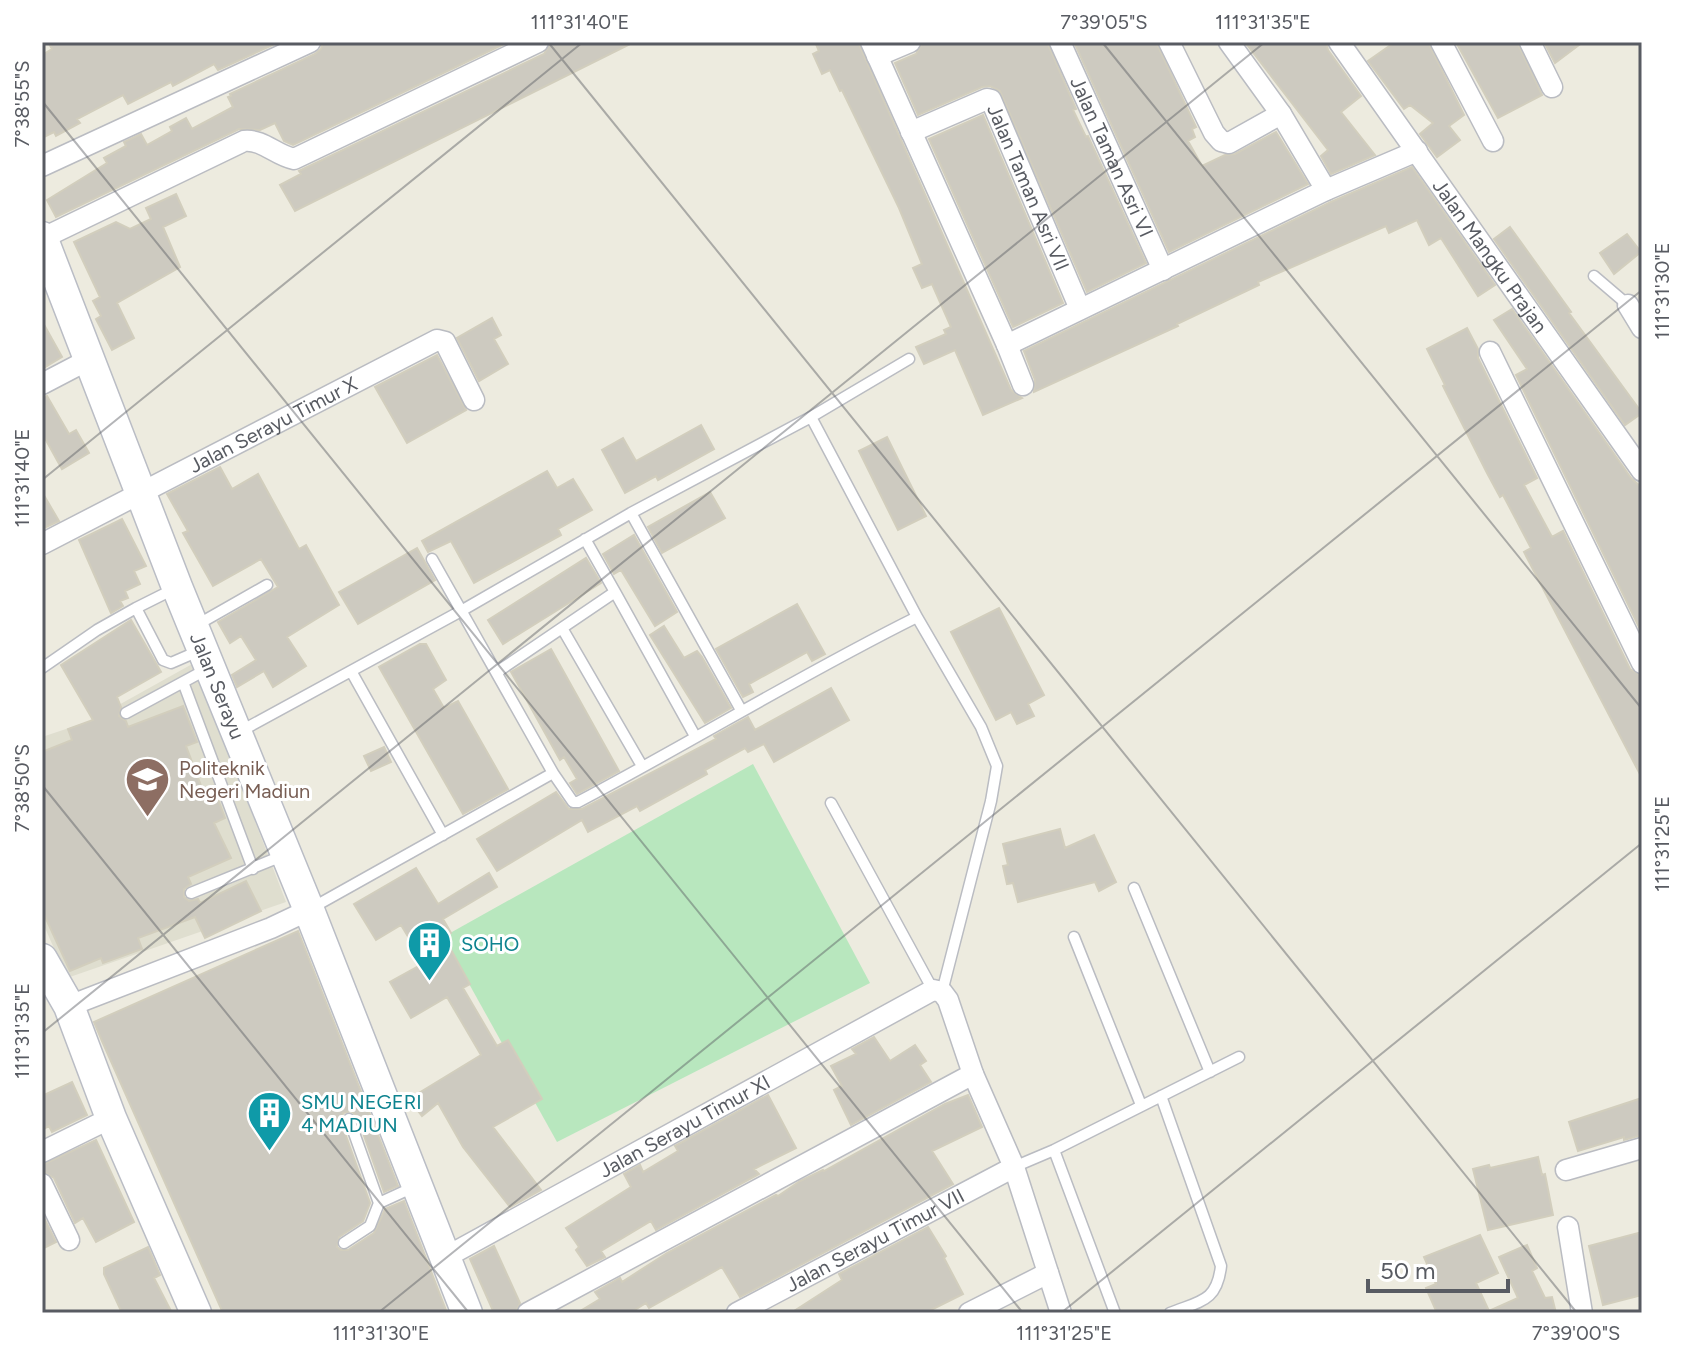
<svg xmlns="http://www.w3.org/2000/svg" width="1684" height="1355" font-family="Figtree,sans-serif">
<rect width="100%" height="100%" fill="#edebdf"/>
<!-- education -->
<path fill="#dfdecf" d="M194,663l92,239 -219,76 -25,-57v-184l48,-16z"/>
<!-- green -->
<path fill="#b8e7be" d="M753,764l117,219 -313,159 -114,-205z"/>
<!-- building -->
<path fill="#cdcac0" stroke="#d2cebd" stroke-width="2" d="M48,42h231l-61,28 -4,-6 -41,22 -2,-4 -43,22 -5,-9 -46,24 3,4 -24,13 -2,-4 -12,6v-83l10,-6z
M323,42h185l-215,103 -9,-4 -9,-18 -15,7 -21,-1 -183,88 -9,-17 60,-37 -3,-5 22,-12 -2,-4 17,-8 6,11 25,-14 -2,-4 16,-9 6,11 41,-22 -5,-10 3,-1 -1,-2 85,-40 6,-5z
M551,42h83l-339,169 -15,-26 21,-11 -2,-3 245,-117z
M815,42h43l153,348 11,8 -39,17 -28,-65 -31,14 -8,-17 30,-13 -2,-4 7,-3 -19,-43 -10,4 -9,-20 9,-4 -23,-56 -57,-118 -2,1 -10,-21 -8,4 -9,-20 6,-3z
M923,42h124l29,67 -3,1 13,27 2,-1 58,127 -59,29 -87,-201 -10,-5 -8,1 -64,28 -23,-52 21,-9z
M1074,42h82l40,85 -4,2 3,8 -7,4 14,25 23,-11 10,-1 41,-22 32,52 -139,68z
M1245,42h81l2,8 33,46 -20,16 34,43 -44,19 -10,-18 7,-6z
M1395,42h33l36,73 -15,11 11,14 -23,17 -17,-23 13,-11 -23,-18 -6,4 -36,-48z
M1459,42h58l25,53 -44,23 -41,-74z
M1544,42h39l-28,21z
M983,115l80,188 -50,24 -84,-188z
M1412,167l83,118 -17,11 -37,-58 -12,7 -12,-25 -28,13 -3,-7 -128,56 1,3 -82,39 1,2 -144,66 1,-12 -11,-29 307,-149z
M176,194l10,22 -23,11 17,40 -63,36 17,35 -22,12 -16,-31 5,-3 -8,-15 7,-4 -26,-55 42,-20 14,7 21,-10 -5,-11z
M1510,227l61,85 -2,1 73,100 -17,12 -131,-186z
M1627,234l14,18 -27,22 -14,-21z
M1512,309l119,169 11,10v145l-126,-258 11,-6 -33,-49z
M492,318l9,17 -7,4 14,25 -29,17 -22,-43z
M42,321l20,36 -20,12z
M1467,328l11,21v9l59,120 -13,7 28,52 11,-6 67,138 12,7v102l-118,-226 7,-4 -28,-53 -3,2 -13,-24 -44,-87 2,-1 -18,-36z
M437,355l29,55 -59,33 -32,-56z
M47,396l22,38 7,-4 13,23 -27,16 -20,-36v-36z
M701,425l13,24 -56,31 -2,-4 -31,17 -23,-43 21,-12 13,23z
M887,437l39,79 -28,14 -39,-79z
M220,467l12,22 26,-15 41,75 7,-4 33,60 -52,32 19,29 -33,21 -9,-16 -27,16 -5,-12 24,-15 -15,-24 -11,7 -12,-21 60,-35 -17,-28 -48,27 -30,-53 5,-2 -21,-37z
M547,471l10,17 16,-9 19,31 -34,19 3,6 -87,48 -23,-42 -23,11 -6,-11z
M42,492l17,29 -17,8z
M710,492l15,26 -63,35 -14,-26z
M122,519l24,47 -12,5 6,13 -15,7 3,7 -8,3 3,5 -12,7 -32,-73z
M634,535l43,77 -22,14 -34,-56 -7,4 -11,-20z
M417,548l18,32 -77,44 -19,-32z
M586,558l15,25 -98,61 -15,-24z
M797,604l28,50 -13,7 -5,-9 -58,32 4,8 -10,5 -27,-48z
M999,608l45,87 -16,9 6,12 -17,8 -6,-12 -15,8 -45,-88z
M131,620l30,52 -44,25 4,10 -2,9 7,5 2,6 55,-21 14,36 -11,4 17,45 10,-5 12,32 -11,5 17,35 -43,19 3,7 -7,5v8l5,4 9,-2 2,4 46,-22 15,30 -56,27 -10,-21 -57,21 4,11 -39,14 -2,-5 -31,13 -28,-61v-158l30,-12 -4,-11 25,-9 -32,-55z
M664,626l20,32 13,-7 5,6 29,51 -26,15 -55,-88z
M420,644h6l20,36 -13,9 11,19 14,-7 50,88 -45,25 -84,-147z
M551,649l68,122 -42,23 -7,-11 7,-4 -13,-22 -4,3 -49,-88z
M831,688l18,32 -75,42 -10,-18 -16,8 -3,-4 -40,22 2,4 -67,37 -3,-5 -49,26 -6,-12 -85,51 -20,-32 79,-47 13,17h13l134,-70 -2,-3 34,-19 7,13z
M384,747l7,15 -20,9 -7,-15z
M1060,829l5,19 29,-13 22,47 -17,9 -4,-9 -77,20 -5,-19 -6,1 -4,-18 5,-1 -5,-21z
M416,868l22,36 51,-31 8,14 -54,32 8,14 -7,4 26,47 -7,4 34,58 11,-6 34,59 -49,28 48,63 -31,17 -47,-60 -25,-44 -16,13 -13,-17 72,-44 -34,-58 -36,21 -21,-36 34,-19 -23,-38 -25,15 -22,-36z
M298,931l100,255 -14,6 -27,-76 -6,-5 -8,2 -2,9 29,81 -7,18 -24,16 -2,10 4,3h7l26,-17 11,-24 19,-8 43,112h-224l-121,-272 -8,-19z
M874,1037l16,24 25,-16 11,16 -6,4 11,17 -80,43 -17,-35 8,-4 -11,-20 25,-12 -4,-5z
M72,1082l15,33 -35,17 -3,-6 -7,4v-34z
M768,1095l28,53 -42,21 5,5 -103,56 -5,-9 -50,30 4,6 -18,9 -11,-16 3,-3 -13,-19 65,-41 -7,-13 16,-9 3,7 35,-21 -3,-5z
M968,1095l14,32 -50,24 21,33 -213,113 -18,-30 -73,41 -3,-5 -16,10h-53l23,-14 -5,-7 25,-14 2,4 45,-29 109,-58 2,1 22,-15 23,-11 1,1 121,-67z
M1642,1098v37l-18,5v-3l-46,14 -9,-29z
M96,1140l38,82 -38,20 -13,-24 -8,5 -21,-45 -12,-7v-6z
M1538,1157l4,18 3,-1 8,41 -65,15 -15,-61 16,-4 1,3z
M42,1214l14,28 -14,7z
M928,1227l18,29 -2,2 19,36 -38,19h-134l51,-33 -3,-6z
M1642,1232v63l-39,10 -14,-59z
M1480,1235l18,38 -22,10 13,28 29,-13 -19,-41 28,-12 10,23 -5,3 13,27 7,-1 4,16h-119l-11,-25 10,-4 -12,-27z
M494,1246l26,57 -5,10h-21l-24,-54z
M148,1247l12,28 -6,3 18,35h-50l-18,-39v-6z"/>
<g fill="none" stroke-linecap="round" stroke-linejoin="round">
<defs>
<path id="lane" d="M1594,276l34,29
M811,417l98,-58
M585,539l30,53
M432,559l121,214 20,29h5c114,-60 224,-128 339,-185l-106,-200 -180,96
M176,588l-40,20 27,52 8,3 30,-13
M917,617l64,110 16,39 -6,35 -49,191
M195,626l72,-41
M562,628l80,138
M42,668l55,-38 39,-22
M351,671l92,164
M497,672l118,-80 80,144
M183,682l70,187
M126,713l83,-45
M241,731l220,-120 170,-98 110,197
M831,803l102,187
M1134,888l76,184
M191,893l91,-37
M310,909l243,-136
M1074,937l67,168
M1161,1096l60,170c-4,36 -21,35 -51,47
M349,1119l30,84
M1054,1150l61,163
M1014,1167l40,-17 185,-93
M344,1243l26,-17 9,-23 37,-17"/>
<g id="street">
<path d="M871,42l136,303 319,-155 91,-39"/>
<path id="s1" d="M1060,42l103,228"/>
<path d="M1169,42l45,91 7,8 8,2 52,-29"/>
<path d="M1229,42l52,72 45,76"/>
<path id="s2" d="M1339,42l303,429"/>
<path d="M1441,42l52,99"/>
<path d="M1530,42l22,45"/>
<path d="M877,56l33,-14"/>
<path id="s3" d="M911,132l76,-33 4,1 89,209"/>
<path d="M42,166l268,-124"/>
<path d="M43,238l201,-97c19,-2 31,14 50,18l244,-117"/>
<path d="M1628,305l14,23"/>
<path d="M1007,345l16,40"/>
<path d="M1490,352l152,311"/>
<path d="M42,384l46,-24"/>
<path id="s4" d="M42,544l395,-204 8,2 29,58"/>
<path d="M69,1006l202,-78 38,-18"/>
<path d="M42,1152l69,-34"/>
<path d="M1566,1170l76,-22"/>
<path d="M42,1184l27,56"/>
<path d="M1568,1227l14,86"/>
<path id="s5" d="M446,1257l487,-267 9,2 6,8 25,74 41,93 47,146"/>
<path d="M528,1313l445,-239"/>
<path id="s6" d="M737,1313l277,-146"/>
<path d="M969,1313l79,-40"/>
</g>
<g id="secondary">
<path id="s7" d="M42,237l135,350 132,323 158,403"/>
<path d="M42,959l27,47 42,112 85,195"/>
</g>
</defs>
<!-- lane casing -->
<use href="#lane" stroke="#babcc2" stroke-width="13"/>
<!-- street casing -->
<use href="#street" stroke="#babcc2" stroke-width="23"/>
<!-- secondary casing -->
<use href="#secondary" stroke="#babdc5" stroke-width="33"/>
<!-- lane -->
<use href="#lane" stroke="#fff" stroke-width="10"/>
<!-- street -->
<use href="#street" stroke="#fff" stroke-width="20"/>
<!-- secondary -->
<use href="#secondary" stroke="#fff" stroke-width="30"/>
</g>
<!-- ticks -->
<path fill="none" stroke="#585b62" stroke-width="2" stroke-opacity="0.45" d="M548,42l1029,1271M1102,42l540,667M42,101l981,1212M42,480l541,-438M42,785l427,528M42,1033l1223,-991M378,1313l1264,-1023M1061,1313l581,-470"/>
<!-- icons -->
<defs>
<symbol id="university-pin" viewBox="-11 -11 22 30"><path d="M0 17L-7.5 6A9.5 9.5 0 1 1 7.5 6Z" fill="#8d6e63" stroke="#fff"/><path d="M0-5L7-2L0 1L-7-2ZM-4 1L0 2.5L4 1V4Q0 6-4 4Z" fill="#fff"/></symbol>
<symbol id="building-pin" viewBox="-11 -11 22 30"><path d="M0 17L-7.5 6A9.5 9.5 0 1 1 7.5 6Z" fill="#0f9aa8" stroke="#fff"/><path d="M-4-6H4V6H1V3H-1V6H-4ZM-2.5-4.3h1.7v1.8h-1.7ZM.8-4.3h1.7v1.8H.8ZM-2.5-1h1.7V.8h-1.7ZM.8-1h1.7V.8H.8Z" fill="#fff"/></symbol>
</defs>
<g fill-rule="evenodd">
<use href="#university-pin" x="122" y="754" width="51" height="69"/>
<use href="#building-pin" x="404" y="918" width="51" height="69"/>
<use href="#building-pin" x="244" y="1088" width="51" height="69"/>
</g>
<g text-anchor="middle" dominant-baseline="central" stroke-width="6" stroke-linejoin="round" paint-order="stroke">
<!-- street labels -->
<g font-size="20" fill="#585b62" stroke="#fff">
<text stroke="none"><textPath href="#s1" startOffset="126">Jalan Taman Asri VI</textPath></text>
<text stroke="none"><textPath href="#s3" startOffset="182">Jalan Taman Asri VII</textPath></text>
<text stroke="none"><textPath href="#s2" startOffset="262">Jalan Mangku Prajan</textPath></text>
<text stroke="none"><textPath href="#s4" startOffset="260">Jalan Serayu Timur X</textPath></text>
<text stroke="none"><textPath href="#s7" startOffset="482">Jalan Serayu</textPath></text>
<text stroke="none"><textPath href="#s5" startOffset="272">Jalan Serayu Timur XI</textPath></text>
<text stroke="none"><textPath href="#s6" startOffset="156">Jalan Serayu Timur VII</textPath></text>
</g>
<!-- education labels -->
<g font-size="20" fill="#785e54" stroke="#fff" text-anchor="start">
<text x="179" y="768">Politeknik<tspan x="179" dy="23">Negeri Madiun</tspan></text>
</g>
<!-- culture labels -->
<g font-size="20" fill="#0d838f" stroke="#fff" text-anchor="start">
<text x="461" y="944">SOHO</text>
<text x="301" y="1102">SMU NEGERI<tspan x="301" dy="23">4 MADIUN</tspan></text>
</g>
</g>
<!-- border -->
<rect width="1684" height="1355" fill="none" stroke="#ffffff" stroke-width="88"/>
<!-- scale -->
<path d="M1368 1279v12h140v-12" fill="none" stroke="#585b62" stroke-width="4"/>
<text x="1380" y="1279" font-size="24" fill="#585b62" stroke="#ffffff" stroke-width="6" paint-order="stroke">50 m</text>
<rect x="44" y="44" width="1596" height="1267" fill="none" stroke="#585b62" stroke-width="3"/>
<g font-size="20" text-anchor="middle" fill="#585b62">
<text x="580" y="29">111°31'40"E</text>
<text x="1104" y="29">7°39'05"S</text>
<text x="1263" y="29">111°31'35"E</text>
<text transform="translate(22 104) rotate(-90)" y="7">7°38'55"S</text>
<text transform="translate(1662 291) rotate(-90)" y="7">111°31'30"E</text>
<text transform="translate(22 478) rotate(-90)" y="7">111°31'40"E</text>
<text transform="translate(22 788) rotate(-90)" y="7">7°38'50"S</text>
<text transform="translate(1662 844) rotate(-90)" y="7">111°31'25"E</text>
<text transform="translate(22 1031) rotate(-90)" y="7">111°31'35"E</text>
<text x="381" y="1340">111°31'30"E</text>
<text x="1064" y="1340">111°31'25"E</text>
<text x="1576" y="1340">7°39'00"S</text>
</g>
</svg>
